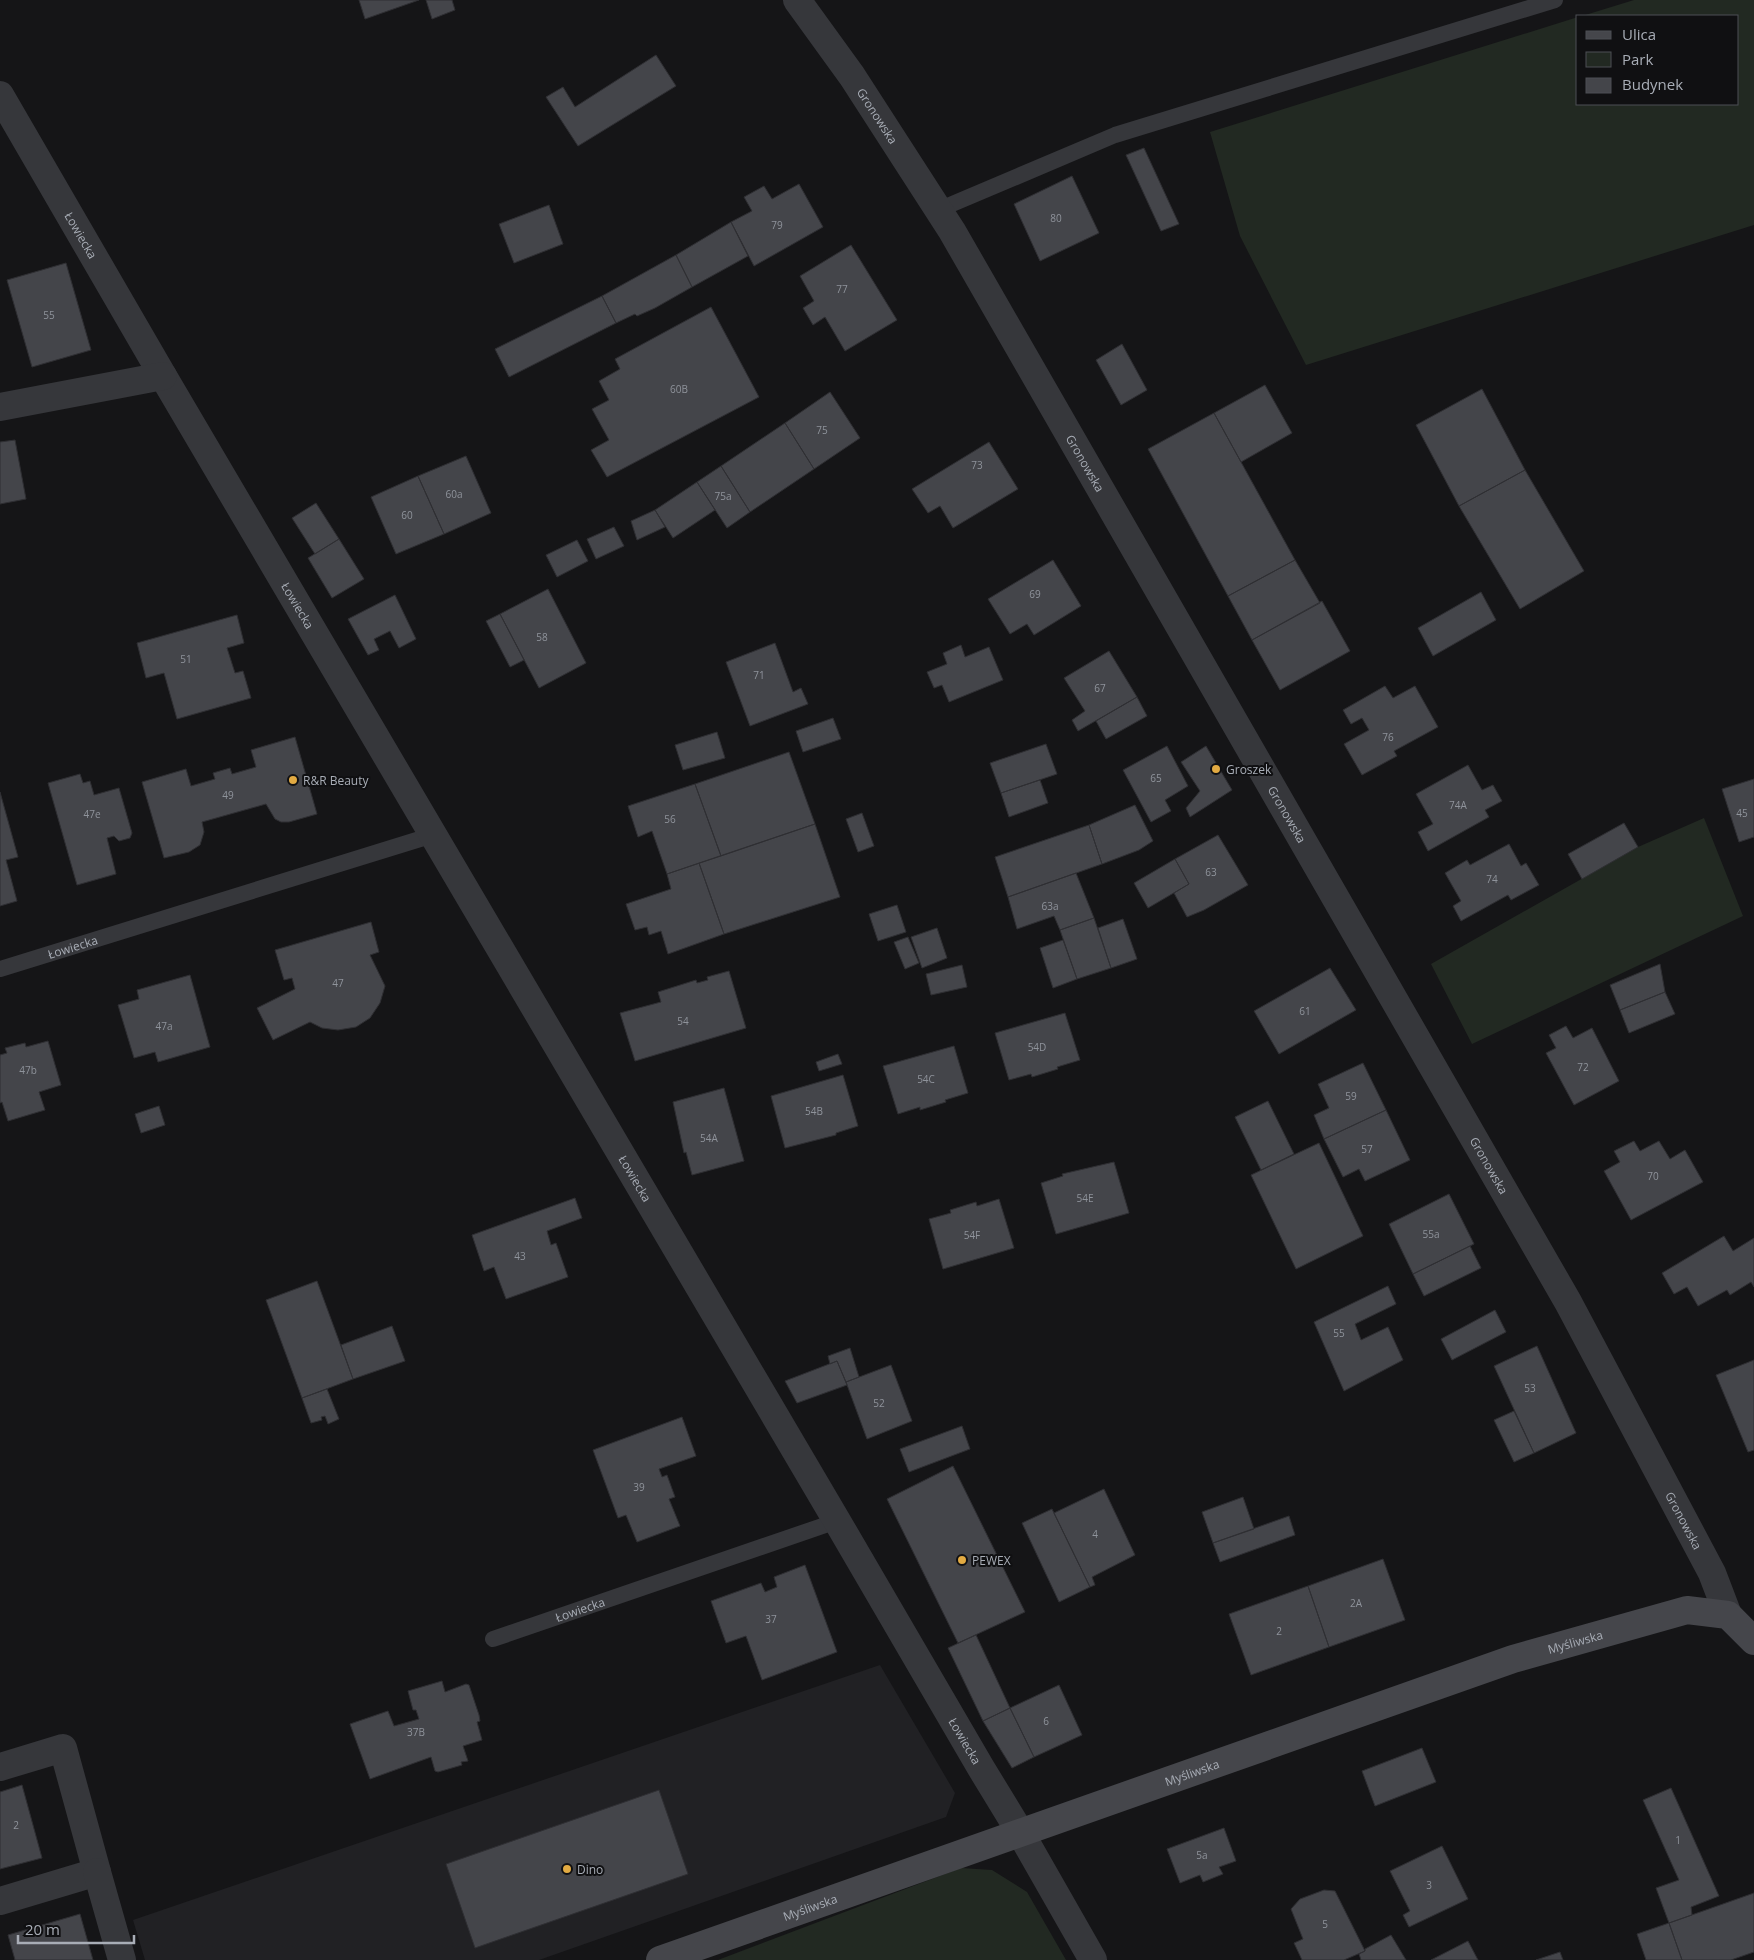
<svg xmlns="http://www.w3.org/2000/svg" width="1754" height="1960" font-family="'Open Sans',sans-serif">
<rect width="100%" height="100%" fill="#151517"/>
<!-- built -->
<path fill="#212124" d="M880,1665l75,128 -9,24 -407,143h-394l-12,-40z"/>
<!-- green -->
<path fill="#222922" d="M1634,0h120v225l-448,140 -66,-129 -30,-104 368,-115v87h160v-88h-156z
M1704,818l39,98 -271,128 -41,-80 207,-117z
M961,1868l31,2 35,22 39,68h-348z"/>
<!-- building -->
<path fill="#44454a" stroke="#2f2f33" d="M359,0h60l-54,19z
M426,0h26l3,10 -23,9z
M656,55l20,31 -98,60 -32,-49 17,-10 12,20z
M1144,148l35,76 -18,7 -35,-76z
M1072,176l27,57 -59,28 -26,-57z
M799,184l24,43 -69,39 -23,-44 21,-11 -8,-14 20,-11 8,13z
M549,205l14,39 -49,19 -15,-39z
M731,222l17,34 -56,31 -16,-32z
M851,245l46,75 -52,31 -20,-34 -12,8 -10,-17 11,-7 -14,-25z
M676,255l16,32 -37,21 -18,8 -2,-2 -19,9 -14,-27z
M66,263l25,87 -59,17 -25,-87z
M602,296l14,27 -107,54 -14,-28z
M711,307l48,90 -152,80 -16,-27 18,-10 -17,-31 17,-9 -10,-19 21,-12 -5,-10z
M1122,344l25,46 -26,15 -25,-45z
M1265,385l27,48 -51,29 -27,-49z
M1482,389l43,81 -66,36 -43,-81z
M830,392l30,46 -46,31 -29,-46z
M1214,413l81,147 -67,36 -80,-147z
M785,423l29,46 -64,43 -29,-46z
M15,440l11,59 -26,5v-62z
M989,442l29,47 -65,39 -13,-22 -12,7 -16,-24z
M466,456l25,57 -47,21 -26,-58z
M721,466l29,46 -23,16 -30,-46z
M1525,470l59,101 -64,38 -61,-103z
M418,476l26,58 -48,20 -25,-57z
M697,482l18,28 -42,28 -18,-28z
M316,503l23,36 -24,15 -23,-36z
M655,510l10,17 -28,13 -6,-19z
M614,527l10,19 -28,13 -9,-20z
M339,539l25,40 -32,19 -24,-40z
M577,540l11,21 -31,16 -11,-22z
M1053,560l28,46 -47,29 -7,-11 -17,10 -22,-35z
M1295,560l25,43 -68,37 -24,-44z
M548,589l38,74 -47,25 -39,-74z
M1481,592l15,28 -63,36 -15,-28z
M395,595l21,44 -17,9 -9,-17 -16,8 5,11 -11,5 -20,-36z
M1322,601l28,50 -70,39 -28,-50z
M500,614l24,46 -14,7 -24,-46z
M237,615l7,28 -17,5 8,25 8,-2 8,27 -74,21 -13,-46 -18,5 -9,-35z
M775,643l18,49 8,-4 7,16 -58,22 -24,-64z
M961,645l4,12 24,-10 14,33 -54,22 -7,-17 -8,3 -7,-16 20,-8 -4,-11z
M1109,651l28,46 -59,34 -6,-11 13,-9 -21,-33z
M1385,686l8,12 22,-12 23,41 -44,24 3,5 -35,19 -18,-31 25,-14 -7,-12 -11,6 -8,-14z
M1137,697l10,19 -41,23 -10,-18z
M833,718l8,21 -38,13 -7,-21z
M717,732l8,26 -42,12 -8,-25z
M295,737l22,77 -28,8h-8l-6,-3 -9,-15 -64,18 2,10 -4,13 -11,7 -25,6 -22,-76 44,-13 5,17 24,-7 -2,-6 17,-5 2,6 24,-7 -5,-17z
M1046,744l11,30 -56,19 -11,-30z
M1167,746l21,40 -23,14 6,11 -20,11 -28,-52z
M1206,746l26,44 -42,27 -4,-9 14,-17 -19,-29z
M789,752l26,72 -94,32 -26,-72z
M1468,765l14,25 11,-5 9,16 -17,9 4,7 -61,34 -10,-19 15,-8 -17,-30z
M80,774l3,9 7,-2 4,14 25,-7 13,45 -2,5 -11,3 -5,-5 -7,2 9,36 -39,11 -29,-102z
M1754,779v58l-15,5 -17,-53z
M1040,780l8,23 -39,14 -8,-24z
M695,784l26,72 -54,18 -15,-43 -14,6 -10,-31z
M0,792l18,65 -12,3 11,41 -17,5z
M1135,805l18,36 -14,9 -37,14 -13,-39z
M862,813l12,33 -16,6 -12,-33z
M1624,823l14,24 -56,32 -14,-25z
M815,824l25,73 -116,37 -25,-71z
M1089,825l13,39 -94,33 -13,-40z
M1218,835l30,50 -44,25 -17,7 -13,-24 15,-9 -14,-25z
M1509,844l12,22 5,-3 13,22 -28,15 -3,-5 -47,26 -8,-15 8,-5 -16,-28 22,-13 3,5z
M1175,859l14,25 -41,24 -14,-25z
M699,863l25,71 -56,20 -7,-23 -12,4 -2,-8 -12,3 -9,-26 45,-15 -4,-15z
M1076,873l18,45 -34,12 -6,-14 -37,13 -9,-32z
M897,905l9,27 -28,9 -9,-27z
M1094,918l17,50 -34,11 -17,-49z
M1123,919l14,40 -26,9 -13,-40z
M371,922l8,30 -9,3 15,31 -5,17 -10,15 -14,9 -18,3 -16,-2 -12,-6 -37,18 -16,-32 38,-19 -3,-11 -8,2 -9,-30z
M937,928l10,30 -25,10 -11,-31z
M908,937l11,26 -14,6 -11,-27z
M1063,940l14,39 -24,9 -13,-40z
M1660,964l5,28 -45,18 -10,-25z
M962,965l5,22 -36,8 -5,-21z
M1330,968l26,42 -77,44 -25,-43z
M729,971l17,57 -111,33 -15,-48 41,-11 -3,-10 38,-12 1,3 11,-3 -1,-3z
M190,975l20,72 -52,15 -3,-10 -21,6 -16,-53 21,-6 -2,-9z
M1665,992l10,22 -46,19 -9,-23z
M1065,1013l15,47 -23,7 1,2 -26,8 -1,-3 -22,6 -14,-47z
M1566,1026l7,12 19,-10 27,53 -45,24 -28,-52 10,-5 -7,-13z
M48,1041l13,44 -22,7 6,18 -37,11 -6,-19 -2,1v-48l7,-2 -2,-5 20,-5 1,4z
M954,1046l14,47 -23,7 1,2 -26,8v-3l-22,7 -15,-48z
M838,1054l4,10 -23,7 -3,-9z
M1363,1063l23,47 -62,29 -10,-24 15,-7 -11,-24z
M843,1075l15,51 -22,7v2l-51,13 -14,-52z
M724,1088l20,73 -52,14 -6,-23 -2,1 -11,-51z
M1268,1101l26,53 -33,16 -26,-53z
M159,1106l6,19 -24,8 -6,-19z
M1386,1110l24,50 -45,21 -6,-12 -16,8 -19,-38z
M1634,1141l6,10 19,-10 11,18 15,-9 18,32 -72,38 -27,-49 16,-9 -6,-11z
M1319,1143l44,93 -67,33 -45,-94z
M1114,1162l15,51 -73,21 -15,-51 22,-7 -1,-2z
M1449,1194l25,50 -61,30 -24,-50z
M575,1198l7,20 -35,13 4,14 5,-2 12,34 -62,22 -12,-32 -10,4 -12,-36z
M999,1199l15,49 -71,21 -14,-50 22,-6 -1,-3 26,-8 1,4z
M1724,1236l9,15 21,-13v49l-3,-5 -21,13 -3,-5 -29,16 -11,-19 -13,7 -12,-21z
M1470,1246l11,22 -57,28 -11,-22z
M317,1281l36,98 -51,19 -36,-98z
M1388,1286l8,18 -41,20 6,16 27,-13 15,33 -59,31 -30,-69z
M1495,1310l11,22 -54,28 -11,-21z
M392,1326l13,35 -52,18 -12,-34z
M1537,1346l39,87 -42,20 -40,-87z
M850,1348l9,29 -13,5 -9,-21 -7,3 -2,-8z
M1754,1360v90l-6,2 -32,-77z
M837,1361l10,24 -50,18 -12,-22z
M891,1365l21,56 -45,18 -21,-57z
M327,1389l12,30 -11,5 -3,-8 -4,1 1,3 -11,3 -9,-25z
M1514,1411l20,42 -20,9 -20,-42z
M682,1417l14,39 -37,13 3,8 5,-2 8,22 -6,2 11,27 -43,16 -11,-27 -8,3 -25,-68z
M962,1426l8,23 -61,23 -9,-23z
M953,1466l72,146 -67,31 -71,-144z
M1104,1489l31,66 -43,22 3,8 -5,2 -36,-74z
M1243,1497l11,32 -41,14 -11,-31z
M1052,1509l38,78 -31,15 -37,-79z
M1289,1516l6,19 -75,27 -7,-19z
M1383,1559l22,61 -76,27 -21,-61z
M805,1565l32,87 -75,28 -16,-44 -20,7 -15,-42 50,-18 4,9 12,-5 -3,-10z
M1308,1586l21,61 -78,28 -22,-61z
M976,1635l34,73 -27,13 -35,-73z
M442,1681l3,11 21,-8 3,1 10,30 1,6 -3,1 5,18 -19,6 5,15 -7,1 1,3 -24,7 -3,-1 -4,-14 -61,22 -20,-55 38,-13 6,15 25,-7 -3,-9h-3l-5,-19z
M1059,1685l23,50 -48,22 -24,-49z
M1010,1708l24,49 -22,11 -29,-47z
M1422,1748l14,34 -61,24 -13,-35z
M22,1785l20,73 -42,11v-77z
M1671,1788l48,108 -28,11 1,8 -23,8 -13,-35 23,-8 -36,-80z
M659,1790l29,84 -213,74 -29,-84z
M1224,1828l12,33 -17,6 4,7 -20,8 -3,-7 -20,8 -13,-34z
M1442,1846l26,53 -59,28 -6,-12 7,-4 -20,-40z
M1324,1890l11,1 30,60 -21,9h-42l-8,-17 9,-4 -12,-30 9,-10z
M1754,1893v59l-23,8h-49l-13,-37z
M80,1914l13,46h-78l-7,-25z
M1669,1923l13,37h-36l-9,-26z
M1391,1935l15,25h-45l-2,-6 6,-3v-2z
M1468,1941l10,19h-47z
M1560,1952l3,8h-27z"/>
<g fill="none" stroke-linecap="round" stroke-linejoin="round">
<!-- lane -->
<g stroke="#36373b" stroke-width="16">
<path d="M938,210l177,-75 440,-135"/>
<path id="s1" d="M0,969l433,-134"/>
<path id="s2" d="M493,1639l344,-118"/>
</g>
<!-- street -->
<g stroke="#36373b" stroke-width="28">
<path id="s3" d="M797,0l55,76 100,155 616,1071 144,271 16,42"/>
<path id="s4" d="M0,95l163,281 674,1145 144,247 39,64 73,128"/>
<path d="M0,407l163,-31"/>
<path d="M0,1767l63,-19 34,124 -97,29"/>
<path d="M97,1872l25,88"/>
</g>
<!-- secondary -->
<path stroke="#45464b" stroke-width="28" id="s5" d="M660,1960l853,-301 174,-49 41,5 26,26"/>
</g>
<!-- markers -->
<g fill="#e2aa42" stroke="#101012" stroke-width="2">
<circle cx="1216" cy="769" r="5"/>
<circle cx="293" cy="780" r="5"/>
<circle cx="962" cy="1560" r="5"/>
<circle cx="567" cy="1869" r="5"/>
</g>
<g text-anchor="middle" dominant-baseline="central" stroke-width="4" stroke-linejoin="round" paint-order="stroke">
<!-- number labels -->
<g font-size="10" fill="#8f939b">
<text x="1056" y="218">80</text>
<text x="777" y="225">79</text>
<text x="842" y="289">77</text>
<text x="49" y="315">55</text>
<text x="679" y="389">60B</text>
<text x="822" y="430">75</text>
<text x="977" y="465">73</text>
<text x="454" y="494">60a</text>
<text x="723" y="496">75a</text>
<text x="407" y="515">60</text>
<text x="1035" y="594">69</text>
<text x="542" y="637">58</text>
<text x="186" y="659">51</text>
<text x="759" y="675">71</text>
<text x="1100" y="688">67</text>
<text x="1388" y="737">76</text>
<text x="1156" y="778">65</text>
<text x="228" y="795">49</text>
<text x="1458" y="805">74A</text>
<text x="1742" y="813">45</text>
<text x="92" y="814">47e</text>
<text x="670" y="819">56</text>
<text x="1211" y="872">63</text>
<text x="1492" y="879">74</text>
<text x="1050" y="906">63a</text>
<text x="338" y="983">47</text>
<text x="1305" y="1011">61</text>
<text x="683" y="1021">54</text>
<text x="164" y="1026">47a</text>
<text x="1037" y="1047">54D</text>
<text x="1583" y="1067">72</text>
<text x="28" y="1070">47b</text>
<text x="926" y="1079">54C</text>
<text x="1351" y="1096">59</text>
<text x="814" y="1111">54B</text>
<text x="709" y="1138">54A</text>
<text x="1367" y="1149">57</text>
<text x="1653" y="1176">70</text>
<text x="1085" y="1198">54E</text>
<text x="1431" y="1234">55a</text>
<text x="972" y="1235">54F</text>
<text x="520" y="1256">43</text>
<text x="1339" y="1333">55</text>
<text x="1530" y="1388">53</text>
<text x="879" y="1403">52</text>
<text x="639" y="1487">39</text>
<text x="1095" y="1534">4</text>
<text x="1356" y="1603">2A</text>
<text x="771" y="1619">37</text>
<text x="1279" y="1631">2</text>
<text x="1046" y="1721">6</text>
<text x="416" y="1732">37B</text>
<text x="16" y="1825">2</text>
<text x="1678" y="1840">1</text>
<text x="1202" y="1855">5a</text>
<text x="1429" y="1885">3</text>
<text x="1325" y="1924">5</text>
</g>
<!-- street labels -->
<g font-size="12" fill="#a8adb6" stroke="#101012">
<text stroke="none"><textPath href="#s3" startOffset="141">Gronowska</textPath></text>
<text stroke="none"><textPath href="#s4" startOffset="162">Łowiecka</textPath></text>
<text stroke="none"><textPath href="#s3" startOffset="546">Gronowska</textPath></text>
<text stroke="none"><textPath href="#s4" startOffset="591">Łowiecka</textPath></text>
<text stroke="none"><textPath href="#s3" startOffset="951">Gronowska</textPath></text>
<text stroke="none"><textPath href="#s1" startOffset="76">Łowiecka</textPath></text>
<text stroke="none"><textPath href="#s3" startOffset="1356">Gronowska</textPath></text>
<text stroke="none"><textPath href="#s4" startOffset="1256">Łowiecka</textPath></text>
<text stroke="none"><textPath href="#s3" startOffset="1761">Gronowska</textPath></text>
<text stroke="none"><textPath href="#s2" startOffset="92">Łowiecka</textPath></text>
<text stroke="none"><textPath href="#s5" startOffset="969">Myśliwska</textPath></text>
<text stroke="none"><textPath href="#s4" startOffset="1908">Łowiecka</textPath></text>
<text stroke="none"><textPath href="#s5" startOffset="564">Myśliwska</textPath></text>
<text stroke="none"><textPath href="#s5" startOffset="159">Myśliwska</textPath></text>
</g>
<!-- poi labels -->
<g font-size="12" fill="#a8adb6" stroke="#101012" text-anchor="start">
<text x="1226" y="769">Groszek</text>
<text x="303" y="780">R&amp;R Beauty</text>
<text x="972" y="1560">PEWEX</text>
<text x="577" y="1869">Dino</text>
</g>
</g>
<!-- legend -->
<rect x="1576" y="15" width="162" height="90" fill="#101012" stroke="#4d4f54"/>
<rect x="1586" y="31" width="25" height="8" fill="#45464b" stroke="#4d4f54"/>
<text x="1622" y="40" font-size="15" fill="#a8adb6">Ulica</text>
<rect x="1586" y="52" width="25" height="15" fill="#222922" stroke="#4d4f54"/>
<text x="1622" y="65" font-size="15" fill="#a8adb6">Park</text>
<rect x="1586" y="78" width="25" height="15" fill="#44454a" stroke="#4d4f54"/>
<text x="1622" y="90" font-size="15" fill="#a8adb6">Budynek</text>
<!-- scale -->
<path d="M18 1935v8h116v-8" fill="none" stroke="#a8adb6" stroke-width="2.5"/>
<text x="25" y="1935" font-size="15" fill="#a8adb6" stroke="#101012" stroke-width="4" paint-order="stroke">20 m</text>
</svg>
